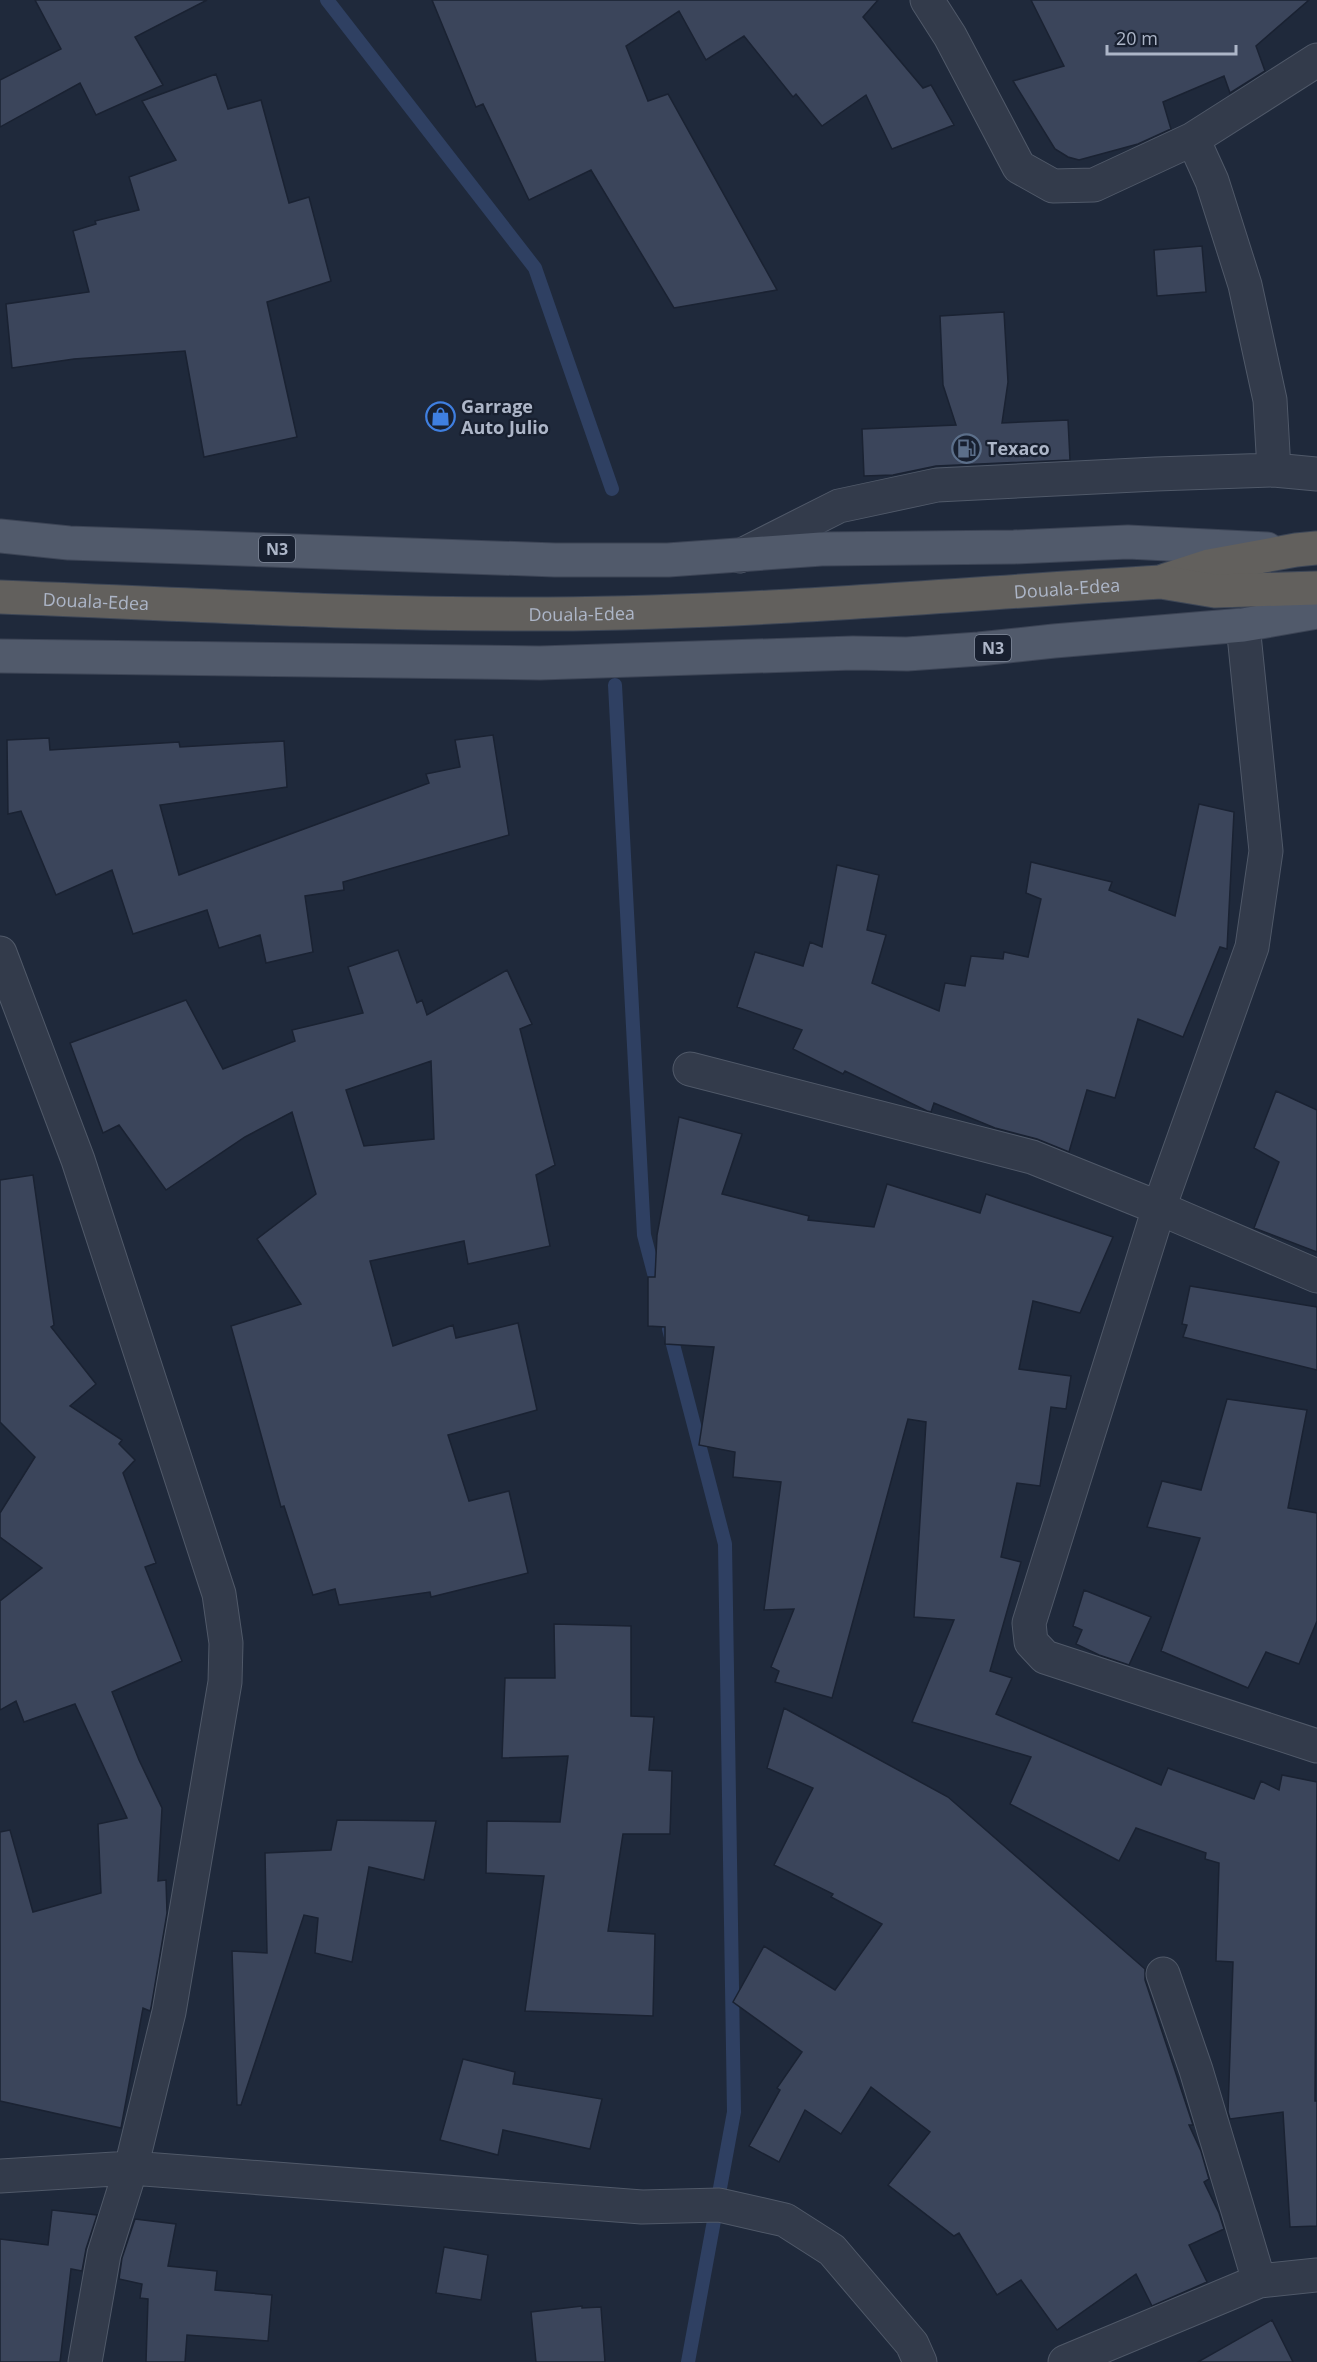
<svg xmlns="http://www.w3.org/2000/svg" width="1317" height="2362" font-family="'Open Sans',sans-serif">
<rect width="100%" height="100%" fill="#1f293b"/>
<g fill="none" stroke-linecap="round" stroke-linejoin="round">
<!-- stream -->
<path stroke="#2f4062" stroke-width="14" d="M327,0l208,268 77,221
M615,685l29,550 15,57
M669,1329l56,215 9,568 -46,250"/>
</g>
<!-- building -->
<path fill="#3b455b" stroke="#1a2232" stroke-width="1.5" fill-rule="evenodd" d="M35,0h172l-72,37 28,48 -67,30 -16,-32 -80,44v-47l61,-31z
M432,0h446l-15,17 60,71 8,-3 23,40 -62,24 -26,-54 -44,31 -26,-32 -3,3 -49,-61 -38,24 -27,-49 -53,35 22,55 20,-7 109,196 -103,18 -83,-138 -62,30 -46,-96 -7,3z
M1031,0h278l-53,46 9,25 -35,22 -6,-17 -61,26 8,27 -33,15 -59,16 -11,-3 -13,-8 -42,-68 51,-15z
M216,74l12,35 33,-9 28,103 20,-6 22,84 -64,21 30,135 -93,20 -19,-106 -111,8 -62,9 -6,-64 83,-12 -16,-61 23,-7 -1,-3 44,-11 -10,-33 47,-17 -34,-59z
M1202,246l4,46 -49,4 -3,-46z
M1004,312l4,70 -6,41 66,-3 2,40 -134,6 -43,9 -29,1 -2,-47 94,-4 -13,-40 -3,-69z
M493,735l16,100 -166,47 1,8 -39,6 8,56 -47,11 -6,-28 -41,13 -12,-38 -74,24 -21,-64 -56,25 -35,-84 -13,3 -1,-74 42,-2 1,12 129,-8 1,5 104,-6 3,46 -127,18 19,70 250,-92 -3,-9 34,-7 -5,-27z
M1199,804l35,8 -7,137 -7,-2 -37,90 -45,-18 -23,79 -28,-8 -18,62 -32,-13 -42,-11 -61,-25 -3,9 -4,-1 -82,-40 -2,3 -50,-25 9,-19 -65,-23 18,-55 48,14 7,-24 12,5 15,-82 42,10 -12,55 19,5 -14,48 67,28 6,-28 20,3 6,-30 32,3 1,-7 24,5 13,-58 -15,-6 5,-31 81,20 -3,8 66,26z
M398,950l19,53 5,-3 5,15 80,-45 25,54 -12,5 35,136 -19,10 14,71 -82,18 -4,-23 -94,20 23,85 60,-21 3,13 62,-15 19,87 -89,25 21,66 40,-10 19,82 -97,24 -1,-5 -91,13 -4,-16 -22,6 -29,-89 -3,1 -50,-181 70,-22 -44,-65 59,-45 -24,-82 -47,25 -79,53 -47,-65 -16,8 -33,-90 116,-43 37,69 72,-28 -3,-11 71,-17 -15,-46zM431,1061l3,78 -70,7 -18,-56z
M1276,1091l41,19v142l-63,-24 25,-66 -25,-14z
M679,1117l63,17 -20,60 87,22 -1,4 66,7 13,-43 93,29 6,-19 127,43 -33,76 -47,-12 -14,68 52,7 -5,33 -15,-2 -11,79 -23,-3 -16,74 20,5 -31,109 22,7 -16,36 165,71 7,-17 86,31 7,-18 18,9 3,-15 35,7 -2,319h2v125l-27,1 -7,-115 -53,7 -2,-7 5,-150 -17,-1 3,-98 -14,-4 1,-6 -70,-25 -17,33 -109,-57 21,-47 -119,-35 42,-102 -40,-3 12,-195 -18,-3 -76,279 -57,-16 4,-11 -8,-4 23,-58 -30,1 17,-128 -48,-5 2,-25 -36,-7 15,-98 -49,-3v-17l-17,-1v-49h7l2,-42z
M33,1175l21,150 -3,2 45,57 -26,22 52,34 -3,4 16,16 -12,13 33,90 -11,4 37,94 -70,31 27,68 23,48 -4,73 8,-1 1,33 -16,95 -1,3 -7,-3 -22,120 -121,-27v-269l10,-2 23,82 68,-19 -3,-69 29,-6 -52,-114 -51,18 -8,-21 -16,9v-109l42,-33 -42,-31v-24l35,-56 -35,-35v-242z
M1190,1286l127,21v63l-134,-33 4,-12 -5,-1z
M1227,1399l80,11 -19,98 29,5v108l-18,43 -33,-12 -18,36 -87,-37 39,-113 -53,-11 15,-46 39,9z
M1084,1590l67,27 -22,48 -30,-10 -23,-11 6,-14 -9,-4z
M554,1624l77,2v90l23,1 -5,53 23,1 -2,63h-47l-15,97 47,3 -2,82 -128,-5 19,-135 -58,-3 1,-52 73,1 8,-66 -66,2 3,-80h50z
M784,1708l164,89 197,172v11l48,145h-4l12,26 8,28 -5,3 15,31 5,16 -35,16 18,37 -55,24 -16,-32 -79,56 -36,-50 -24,15 -38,-62 -5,3 -66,-51 42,-53 -59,-45 -30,47 -36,-24 -26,52 -30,-16 31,-56 -3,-2 25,-36 -69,-50 31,-56 71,44 47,-66 -51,-27 2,-3 -59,-29 39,-77 -46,-20z
M337,1820l99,1 -12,59 -55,-13 -17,95 -37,-9 3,-35 -14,-3 -63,190h-4l-5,-154 35,2 -2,-100 66,-3z
M463,2059l52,13 -2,12 89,15 -12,50 -87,-19 -5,25 -58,-15z
M52,2210l45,5 -11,34 -4,22 -11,-2 -11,93h-60v-123l48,6z
M135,2219l41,5 -8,42 49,5 -2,19 57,5 -4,46 -81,-6 -2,27h-39l2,-63 -8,-1 2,-14 -23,-5 3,-21z
M444,2247l44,8 -7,45 -45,-7z
M582,2306v2l19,-1 4,55h-69l-5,-50z
M1272,2320l21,42h-95z"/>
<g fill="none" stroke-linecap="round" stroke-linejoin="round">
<defs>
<path id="minor" d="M927,0l23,36 69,131 34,19 41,-1 99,-46 19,42 33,104 25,115 4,70
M1193,139l124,-79
M740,556l99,-50 98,-21 219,-11 118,-4 43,4
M1243,625l23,226 -14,96 -93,261 -130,415 2,19 14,15 272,89
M0,953l78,207 141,434 7,49 -1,39 -56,330 -38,156 -27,86 -19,108
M690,1069l342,88 127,51 158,68
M1163,1974l33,96 63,211
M0,2176l131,-8 511,39 77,-2 66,15 47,30 80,94 8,18
M1065,2362l194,-81 58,-6"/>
<path id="primary" d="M0,536l69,7 486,17h113l153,-11 193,-2 114,-5 139,7
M0,656l540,7 313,-10 54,1 72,-5 75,-8 189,-16 74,-13"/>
<g id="trunk">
<path d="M1166,580l43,-14 87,-16 21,-2"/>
<path id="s1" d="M0,597c183,7 366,18 549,17 204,-1 409,-20 612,-32l54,9 102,-3"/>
</g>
</defs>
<!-- minor casing -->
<use href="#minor" stroke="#505969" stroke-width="35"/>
<!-- primary casing -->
<use href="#primary" stroke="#3c4455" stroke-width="35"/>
<!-- trunk casing -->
<use href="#trunk" stroke="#3d4656" stroke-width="35"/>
<!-- minor -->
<use href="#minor" stroke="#333b4b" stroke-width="33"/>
<!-- primary -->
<use href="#primary" stroke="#515a6b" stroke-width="33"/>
<!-- trunk -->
<use href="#trunk" stroke="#62605d" stroke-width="33"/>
</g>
<!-- icons -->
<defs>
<symbol id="shop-ring" viewBox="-11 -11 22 22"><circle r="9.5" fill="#182030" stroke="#3f7fe0" stroke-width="1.5"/><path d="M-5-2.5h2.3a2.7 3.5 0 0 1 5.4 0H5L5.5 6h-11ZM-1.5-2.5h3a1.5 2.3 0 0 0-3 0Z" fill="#3f7fe0"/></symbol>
<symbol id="fuel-ring" viewBox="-11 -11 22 22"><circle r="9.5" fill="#182030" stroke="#5c6f8a" stroke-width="1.5"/><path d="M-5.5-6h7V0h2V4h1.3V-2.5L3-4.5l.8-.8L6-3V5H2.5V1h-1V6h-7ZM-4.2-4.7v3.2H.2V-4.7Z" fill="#5c6f8a"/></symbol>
</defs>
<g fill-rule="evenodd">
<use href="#shop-ring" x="424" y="400" width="33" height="33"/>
<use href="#fuel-ring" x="950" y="432" width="33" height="33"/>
</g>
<g text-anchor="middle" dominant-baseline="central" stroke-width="4.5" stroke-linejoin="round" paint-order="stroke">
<!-- shield labels -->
<g fill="#182030" stroke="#80899a" stroke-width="1.5">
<rect x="259" y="536" width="36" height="26" rx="4.5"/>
<rect x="975" y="635" width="36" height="26" rx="4.5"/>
</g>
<g font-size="16" font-weight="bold" fill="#adb6c8">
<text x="277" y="549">N3</text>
<text x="993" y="648">N3</text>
</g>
<!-- poi labels -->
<g font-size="18" font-weight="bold" fill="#adb6c8" stroke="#182030" text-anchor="start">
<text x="461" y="406">Garrage<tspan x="461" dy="21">Auto Julio</tspan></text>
<text x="987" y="448">Texaco</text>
</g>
<!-- street labels -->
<g font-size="18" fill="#adb6c8" stroke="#182030">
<text stroke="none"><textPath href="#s1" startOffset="1068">Douala-Edea</textPath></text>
<text stroke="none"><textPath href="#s1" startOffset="96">Douala-Edea</textPath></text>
<text stroke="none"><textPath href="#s1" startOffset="582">Douala-Edea</textPath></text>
</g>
</g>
<!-- scale -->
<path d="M1107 45v9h129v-9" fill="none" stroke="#adb6c8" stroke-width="3"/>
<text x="1116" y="45" font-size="18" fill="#adb6c8" stroke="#182030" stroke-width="4.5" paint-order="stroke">20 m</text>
</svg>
